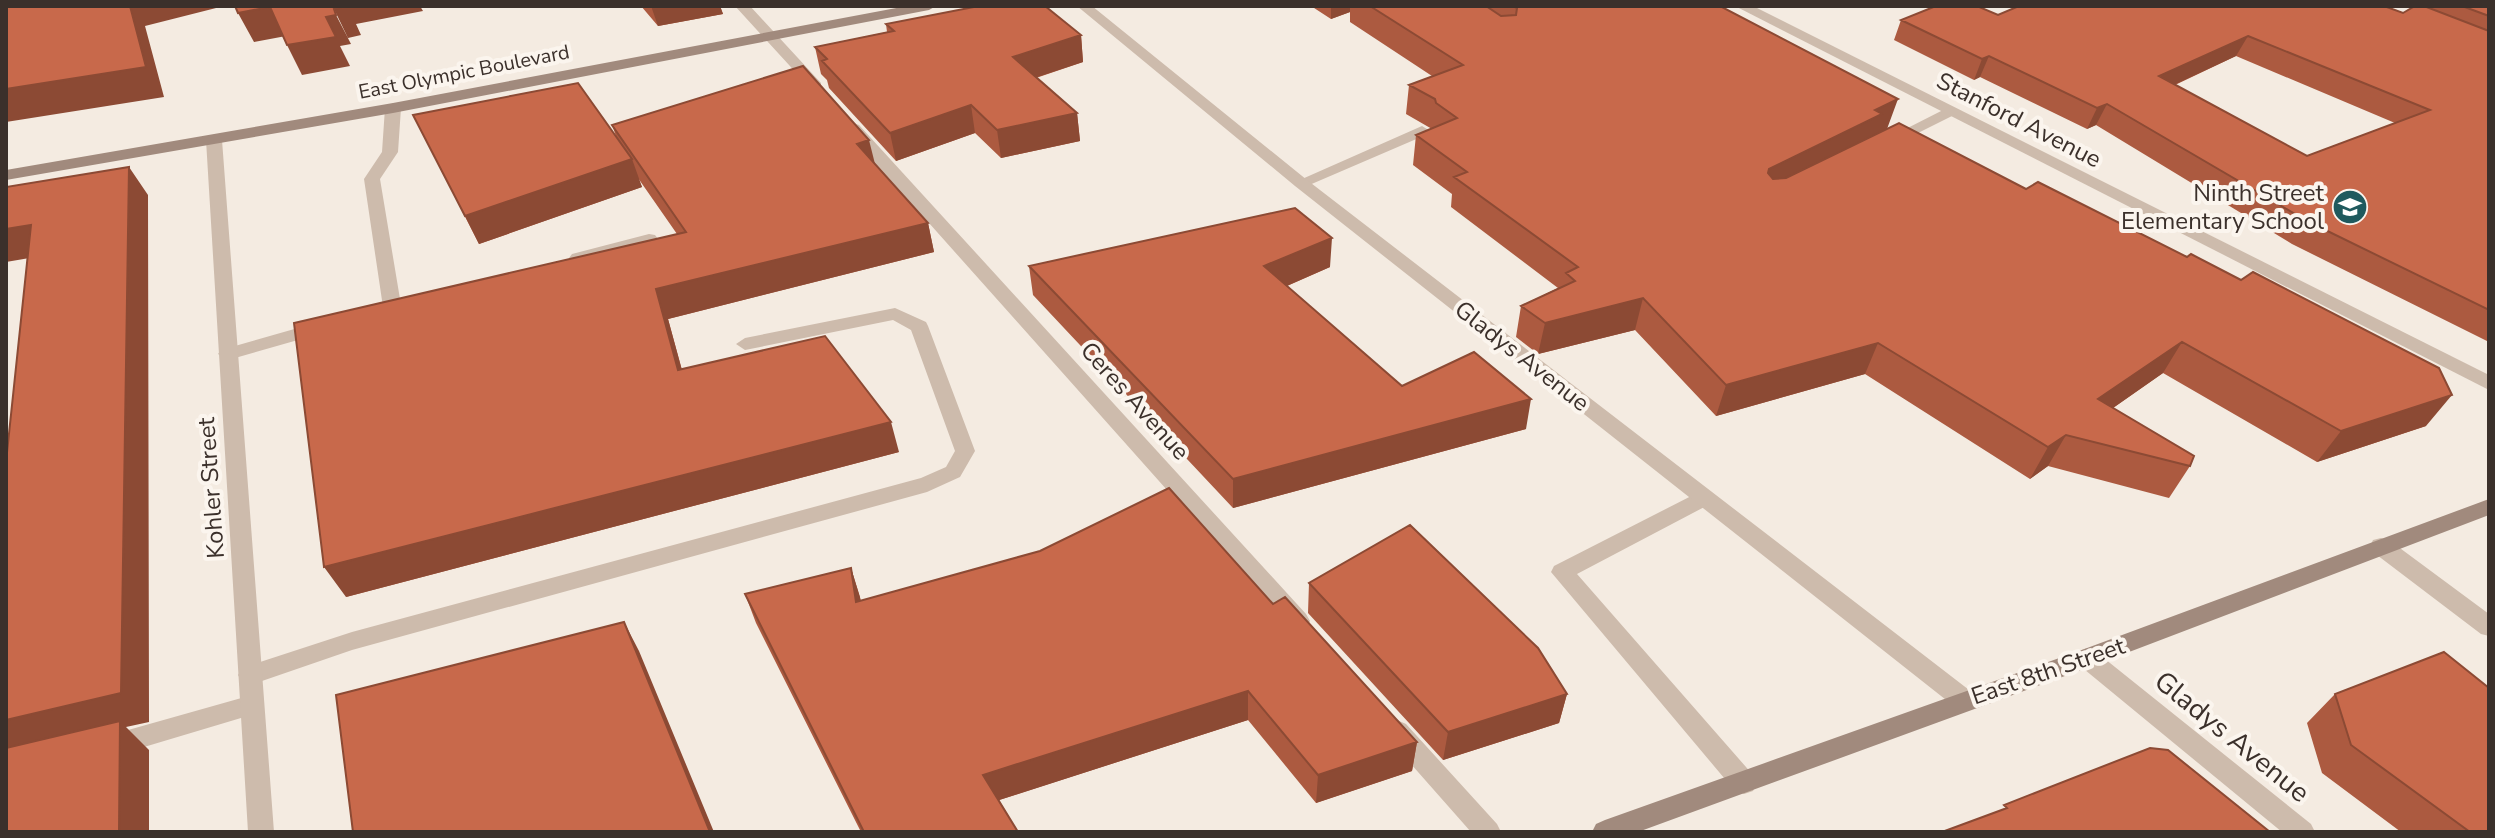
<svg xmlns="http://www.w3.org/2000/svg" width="2495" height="838" font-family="'Nunito Sans',sans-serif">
<rect width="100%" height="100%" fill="#f4ebe1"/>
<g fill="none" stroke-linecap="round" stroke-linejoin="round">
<!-- service -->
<path fill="#cdbbac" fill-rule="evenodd" d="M735,6h15l71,77v6h-10z
M393,103l8,5 -3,44 -18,27 20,120 8,-2 9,6 -3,4 -22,6 -9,-6 -19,-128 18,-27 3,-44z
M1949,107l5,2v6l-60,30h-12l-2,-3z
M853,123l6,2 447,489 4,7 -4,7 -8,2 -8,-2 -443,-497v-6z
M1422,126l8,5 -2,3 -121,52 -6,2 -8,-5z
M649,234l6,1 3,4 -3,4 -77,20 -9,-5 3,-4z
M895,308l31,14 2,4 47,125 -15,26 -33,15 -575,158 -102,35 -8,-3 -4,-7 4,-7 110,-36 569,-154 25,-11 9,-16 -44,-121 -18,-10 -148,30 -9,-6 9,-6z
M319,322l7,2 2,4 -2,4 -98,28 -10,-6 3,-4z
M1703,490l7,2 4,6 -4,6 -133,70 176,201 4,8 -4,8 -9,3 -9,-3 -184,-219 3,-6z
M2381,538l8,2 100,74v22l-8,-2 -108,-82 -3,-6 3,-6z
M252,695l9,3 3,7 -3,7 -147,44 -9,-3 -3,-8 3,-8 9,-3z
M1397,720l9,4 91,100 4,8h-30l-83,-94 -3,-7 3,-7z"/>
<!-- minor -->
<path fill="#cdbbac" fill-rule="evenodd" d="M1077,6h15l215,174 666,513 3,7 -3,7 -9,3 -9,-3 -660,-521z
M214,135l8,5 52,692h-26l-42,-692z
M2087,648l8,3 216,173 4,8h-33l-203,-167 -4,-7 4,-7z"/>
<!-- tertiary -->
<path fill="#cdbbac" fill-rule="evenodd" d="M1735,6h18l736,369v15z"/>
<!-- secondary -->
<path fill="#a18a7d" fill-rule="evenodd" d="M907,6h29l-7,4 -536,103 -387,67v-10l387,-67z
M2489,499v16l-394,150 -457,167h-46l4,-8 9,-4 474,-169z"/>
</g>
<!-- wall -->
<path fill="#ac5a40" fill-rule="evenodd" d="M641,6h79l3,8 -65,12z
M1311,6h409l167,122 539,298 -109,36 -154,-89 -50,35 77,58 -21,32 -121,-32 -18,13 -165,-105 -149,42 -81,-86 -97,24 -22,-17 5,-31 37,-18 -107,-81 1,-13 -39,-29 3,-30 16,-6 -26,-15 3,-29 23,-9 -82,-54v-10l-19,7z
M2427,6h62v336l-197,-98 -196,-119 -9,4 -107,-52 -6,3 -80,-40 7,-20 97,-5 405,-2zM2236,56l159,67 -88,33 -132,-71z
M886,24l195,11 2,27 -47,16 41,35 3,28 -79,17 -26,-25 -79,28 -67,-73 -2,-8 -6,-6 -6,-27 72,-15z
M413,115l203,21 -4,-11 262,38 54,60 6,29 -266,67 14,51 217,82 -553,145 331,-363 -39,-56 4,9 -163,57z
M1029,266l301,1 -43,19 115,100 124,43 -293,79 -200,-213z
M851,568l10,33 412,3 144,138 -5,29 -96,32 -68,-83 -249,80 19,32h-157l-105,-209 -11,-29z
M1309,583l258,111 -8,29 -116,37 -135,-147z
M2335,694l154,138h-88l-79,-59 -15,-50z"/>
<!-- shaded-wall -->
<path fill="#8c4a34" d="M130,6h94l-79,20 19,71 -158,25v-33z
M346,6h74l3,5 -67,13 5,11 -13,3 -14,-29z
M651,6h69l3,8 -65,12z
M1331,6h19v6l-19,7z
M270,7l16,29 -32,6 -16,-29z
M336,15l15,29 -11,2 10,20 -48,9 -15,-30 39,-28z
M1081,35l2,27 -67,22 -3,-27z
M2248,36l-12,20 -88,41 11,-21z
M1989,56l-9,21 -6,3 8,-21z
M1898,99l-11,30 -127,70 9,-30 106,-59z
M2107,104l-11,21 -9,4 10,-21z
M971,105l4,28 -79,28 -6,-28z
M1077,113l3,28 -79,17 -4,-28z
M869,140l7,28 -19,-24z
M632,159l10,28 -163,57 -14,-28z
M129,167l19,28 1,527 -23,5 23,23v82h-30l-113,-81v-31z
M928,223l6,29 -266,67 22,81 -12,-30 -22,-81z
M31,225l22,29 -47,8v-33z
M1332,238l-2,29 -66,29v-30z
M1643,298l-8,32 -97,24 7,-31z
M2182,342l-19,31 -83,58 18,-32z
M1878,343l-13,31 -149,42 10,-31z
M2452,395l-26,31 -109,36 24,-31z
M1531,399l-5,30 -293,79v-29z
M891,422l8,30 -553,145 -22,-30z
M2066,435l-18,31 -18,13 18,-32z
M851,568l9,29 5,35 -9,-30z
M624,622l15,29 75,181h-4z
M1248,691v29l-258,83 -7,-28z
M1567,694l-8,29 -116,37 5,-28z
M1417,742l-5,29 -96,32 2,-28z"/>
<!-- building -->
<path fill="#c8694b" stroke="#8c4a34" stroke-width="2" fill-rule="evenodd" d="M6,6h124l16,61 -140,22z
M235,6h111l-12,3 2,6 -10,2 10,20 -49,8 -17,-38 -32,6z
M979,6h66l36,29 -68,22 64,56 -80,17 -26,-25 -81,28 -68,-72 5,-2 -12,-12 79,-16 -8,-7z
M1370,6h116l15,10 15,-1 1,-7 -4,-2h207l178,93 -23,11 7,4 -113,55 -1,4 5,6 13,-1 113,-55 127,66 12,-7 149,75 4,-3 50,26 12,-8 186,96 13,27 -111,36 -159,-89 -84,57 96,57 -4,10 -124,-31 -18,12 -170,-104 -152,42 -83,-87 -98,25 -24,-17 54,-25 -9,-8 12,-6 -124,-90 13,-5 -51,-37 41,-17 -21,-15 -1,-4 -26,-14 54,-20z
M1936,6h41l21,9 21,-9h365l19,7 12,-7h9l65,25v279l-182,-89 -200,-117 -10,4 -108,-52 -7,3 -81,-39zM2248,36l182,74 -123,46 -148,-80z
M2462,6h27v10z
M803,66l66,74 -12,4 71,79 -272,66 22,81 147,-34 66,86 -567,145 -30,-244 392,-91 -74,-107z
M578,83l54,76 -167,57 -52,-101z
M129,167l-8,526 -115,27v-258l25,-237 -25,4v-42z
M1295,208l37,30 -68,28 138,120 72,-34 57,47 -298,80 -204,-213z
M1169,488l104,116 12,-7 132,145 -99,33 -70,-84 -265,84 35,57h-154l-119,-238 106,-26 5,34 184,-51z
M1410,525l128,123 29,46 -119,38 -139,-149z
M624,622l86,210h-357l-17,-137z
M2444,652l45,36v144h-19l-119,-87 -16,-51z
M120,721l-1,111h-113v-84z
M2150,748l18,2 102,82h-328l65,-24 -3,-3z"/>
<!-- icons -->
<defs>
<symbol id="school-disc" viewBox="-11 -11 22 22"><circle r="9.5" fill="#1f5a5e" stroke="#fbf5ee"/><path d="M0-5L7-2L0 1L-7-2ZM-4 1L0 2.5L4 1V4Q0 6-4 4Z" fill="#fff"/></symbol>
</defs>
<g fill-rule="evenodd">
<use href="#school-disc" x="2330" y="187" width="40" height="40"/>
</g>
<g text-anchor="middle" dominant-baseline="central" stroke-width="8" stroke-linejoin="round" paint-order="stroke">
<!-- far-street labels -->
<g font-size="20" fill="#3b302b" stroke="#fbf5ee">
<text transform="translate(464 72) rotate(-11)">East Olympic Boulevard</text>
</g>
<!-- street labels -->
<g font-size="24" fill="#3b302b" stroke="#fbf5ee">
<text transform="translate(2019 120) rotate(27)">Stanford Avenue</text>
<text transform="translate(1522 356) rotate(38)">Gladys Avenue</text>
<text transform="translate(1135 401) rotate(48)">Ceres Avenue</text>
<text transform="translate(211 488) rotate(-94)">Kohler Street</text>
<text transform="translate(2048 671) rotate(-19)">East 8th Street</text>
</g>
<!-- poi labels -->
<g font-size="24" fill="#3b302b" stroke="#fbf5ee" text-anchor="end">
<text x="2324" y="193">Ninth Street<tspan x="2324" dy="28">Elementary School</tspan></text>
</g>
<!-- near-street labels -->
<g font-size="28" fill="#3b302b" stroke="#fbf5ee">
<text transform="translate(2232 737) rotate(39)">Gladys Avenue</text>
</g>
</g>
<!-- border -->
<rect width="2495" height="838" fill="none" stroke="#3b302b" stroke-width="16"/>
</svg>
